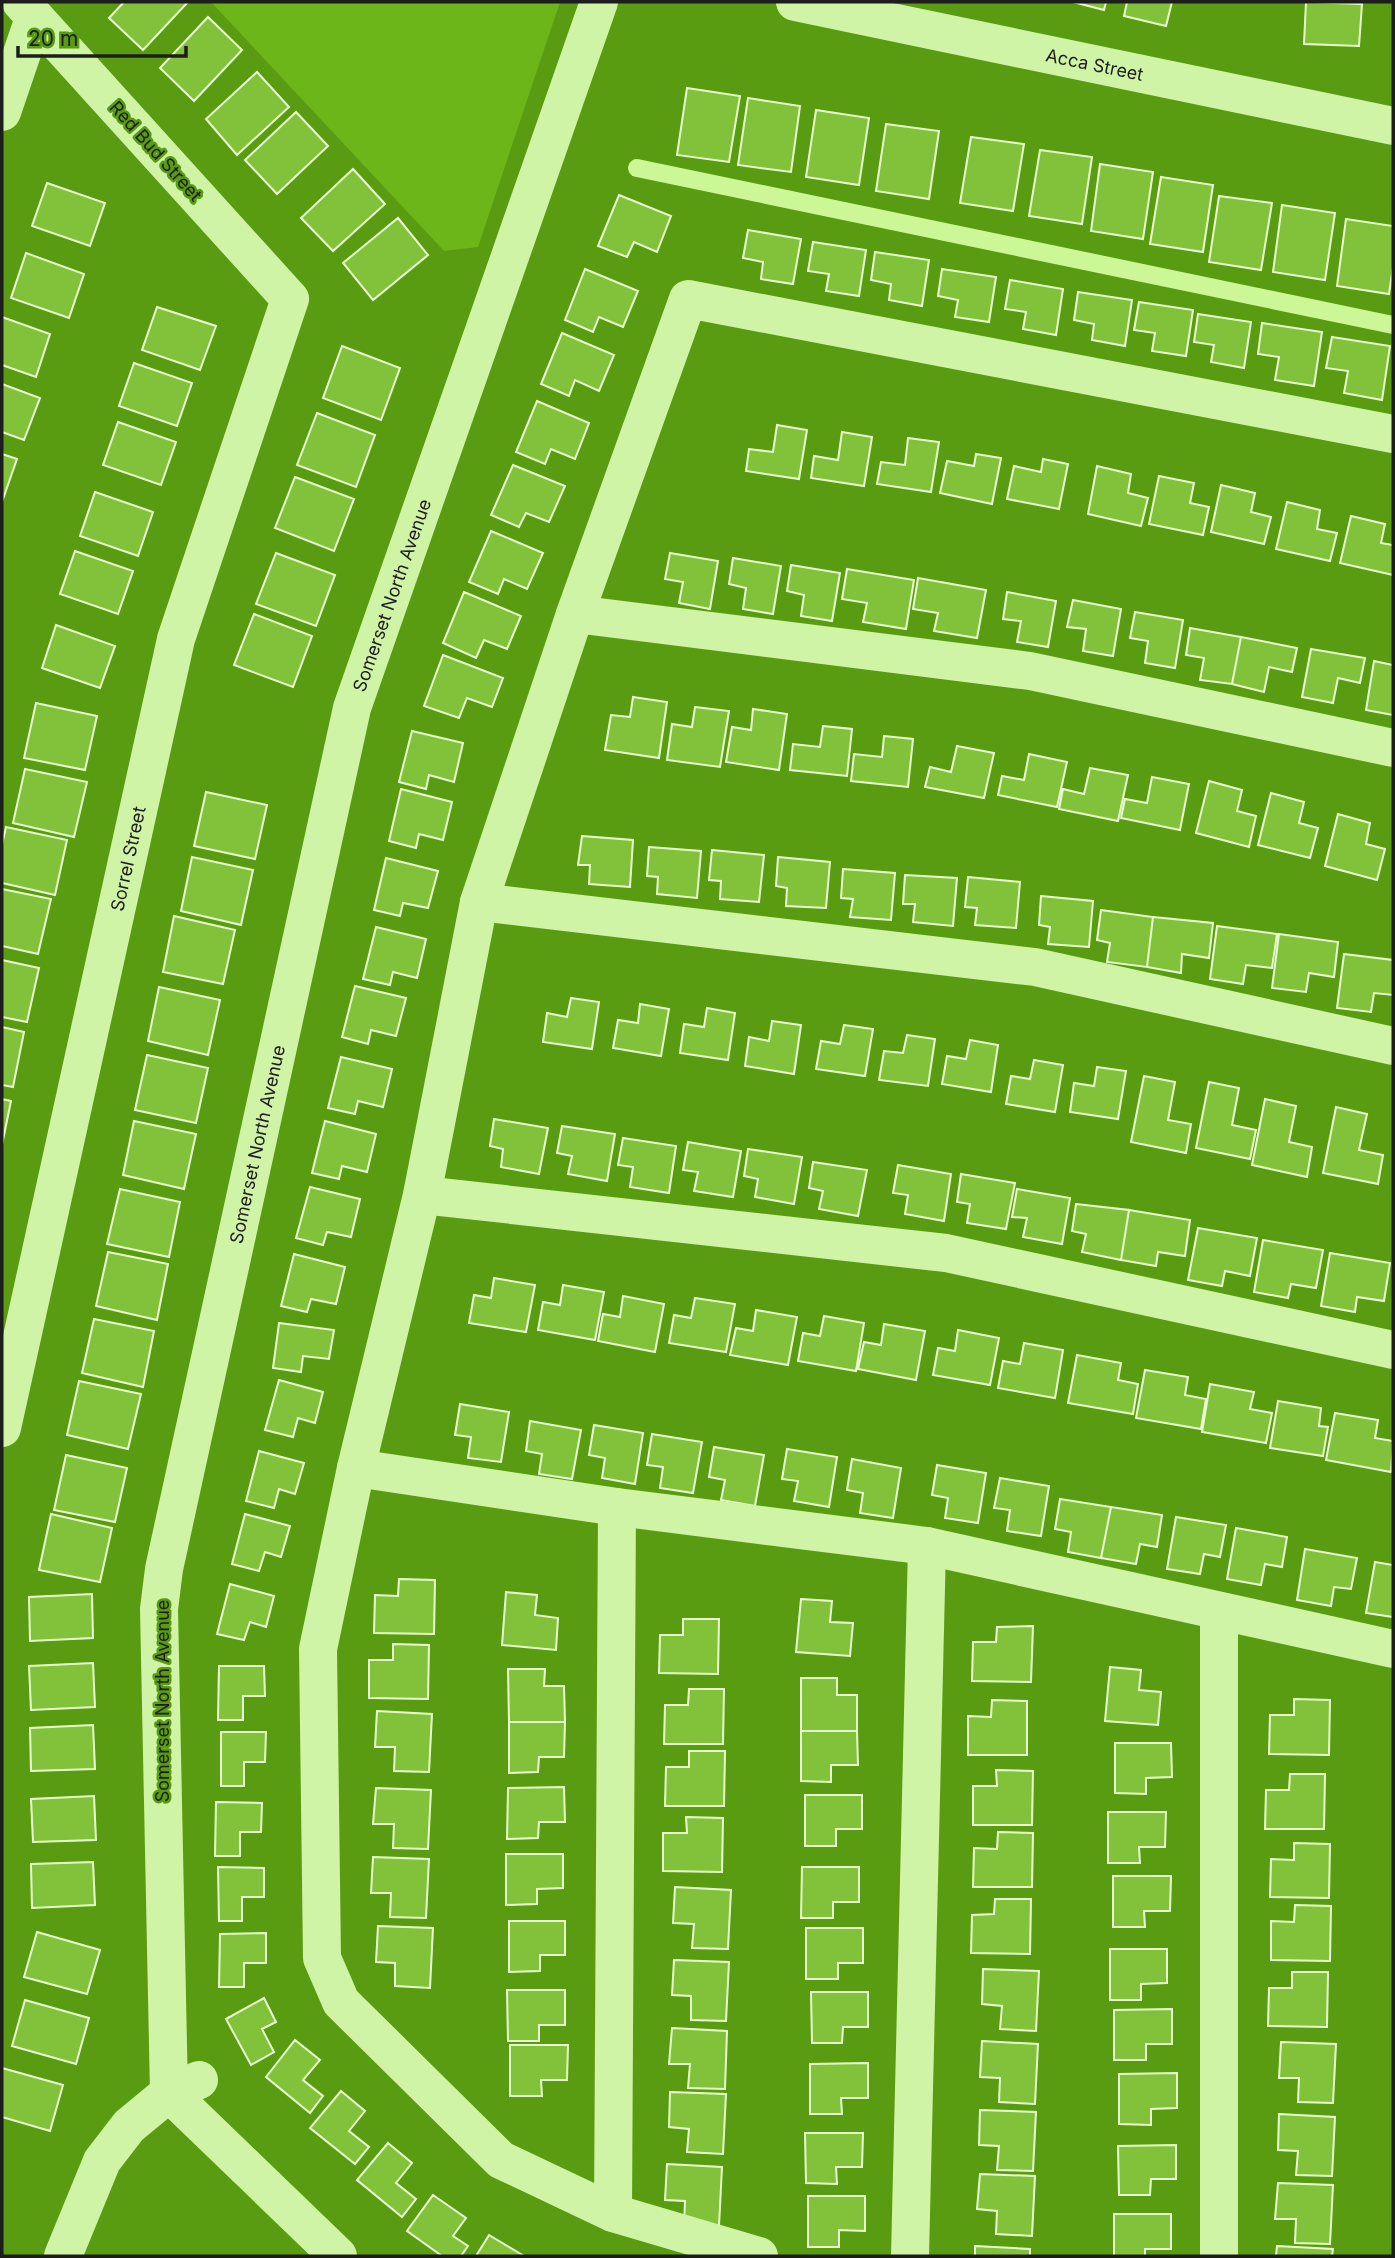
<svg xmlns="http://www.w3.org/2000/svg" width="1395" height="2258" font-family="Inter,sans-serif">
<rect width="100%" height="100%" fill="#599b11"/>
<!-- green -->
<path fill="#6cb619" d="M211,2h349l-82,245 -34,4z"/>
<g fill="none" stroke-linecap="round" stroke-linejoin="round">
<!-- stream -->
<path stroke="#ccf797" stroke-width="18" d="M637,168l756,157"/>
</g>
<!-- building -->
<path fill="#82c23a" stroke="#e7fece" stroke-width="2" d="M124,2h64l-45,48 -34,-32z
M1073,2h33l-2,8z
M1127,2h45l-6,24 -42,-10z
M1306,2l56,2 -3,42 -55,-2z
M208,17l34,33 -48,51 -34,-33z
M257,72l32,35 -52,48 -31,-36z
M687,88l53,8 -11,66 -52,-7z
M748,98l52,8 -9,66 -53,-7z
M816,110l53,8 -10,67 -53,-8z
M296,112l32,34 -51,48 -32,-34z
M886,124l53,7 -10,68 -53,-8z
M971,137l53,7 -11,67 -53,-8z
M1040,150l52,7 -10,67 -53,-8z
M1100,164l53,8 -10,67 -52,-8z
M353,169l32,35 -52,47 -32,-33z
M1161,177l52,8 -10,67 -53,-8z
M47,183l58,20 -15,43 -58,-20z
M619,195l52,21 -14,36 -23,-10 -7,15 -29,-11z
M1219,196l53,7 -11,67 -52,-8z
M1282,205l53,8 -10,67 -52,-8z
M398,218l30,37 -55,45 -30,-37z
M1346,219l47,7v41l-4,27 -52,-8z
M748,230l53,9 -8,45 -32,-5 2,-17 -20,-4z
M813,242l53,8 -7,46 -33,-5 3,-17 -21,-3z
M875,252l54,8 -7,46 -33,-6 2,-16 -20,-4z
M26,253l58,21 -15,44 -58,-20z
M585,269l53,22 -15,36 -24,-10 -6,15 -28,-12z
M942,269l54,8 -7,45 -34,-5 3,-17 -20,-4z
M1010,280l53,9 -7,46 -33,-6 3,-17 -21,-3z
M1078,292l54,8 -7,46 -33,-6 2,-16 -20,-4z
M1139,302l54,8 -7,46 -34,-5 3,-18 -21,-3z
M157,307l59,19 -16,44 -58,-20z
M1198,314l53,8 -7,46 -33,-6 3,-17 -20,-3z
M2,317l48,17 -14,43 -34,-12z
M1262,323l60,9 -8,54 -39,-6 4,-23 -21,-3z
M562,333l52,22 -15,36 -24,-11 -6,16 -28,-12z
M1332,337l58,9 -8,54 -38,-7 4,-22 -22,-3z
M342,346l58,22 -19,52 -58,-22z
M134,363l58,20 -15,43 -58,-20z
M2,384l38,14 -16,42 -22,-8z
M537,401l52,22 -14,36 -24,-10 -6,15 -29,-12z
M317,413l58,22 -19,52 -59,-22z
M118,422l58,20 -15,43 -58,-20z
M777,425l30,5 -8,49 -53,-8 3,-22 24,3z
M842,432l30,5 -8,49 -53,-8 3,-22 24,4z
M908,438l31,4 -8,50 -54,-8 4,-22 24,3z
M2,454l15,5 -15,43z
M976,454l25,4 -9,46 -52,-11 7,-32 27,5z
M1043,459l25,5 -9,45 -52,-10 7,-33 27,6z
M513,465l52,21 -16,36 -23,-9 -7,14 -28,-12z
M1097,466l34,8 -3,19 20,5 -7,28 -53,-12z
M1159,476l35,7 -4,20 19,4 -6,28 -54,-11z
M295,477l59,22 -20,52 -59,-23z
M1221,485l34,8 -4,19 20,5 -7,27 -53,-12z
M95,492l58,20 -15,44 -58,-20z
M1287,502l33,8 -3,19 20,4 -7,28 -54,-12z
M1351,516l34,8 -4,19 12,2v30l-53,-12z
M491,531l52,22 -16,36 -23,-10 -6,15 -29,-12z
M75,551l58,20 -15,43 -58,-20z
M276,553l59,22 -19,51 -60,-22z
M670,553l48,8 -8,48 -31,-6 4,-21 -18,-3z
M733,558l48,8 -8,48 -30,-5 3,-21 -17,-4z
M791,565l49,8 -8,48 -31,-5 3,-21 -17,-4z
M847,569l67,11 -8,49 -43,-7 4,-19 -25,-4z
M918,578l68,12 -9,48 -43,-7 4,-18 -25,-4z
M464,592l57,24 -14,33 -23,-9 -8,18 -33,-15z
M1007,592l49,9 -8,46 -31,-5 4,-21 -18,-2z
M1073,600l48,9 -8,47 -30,-5 3,-22 -19,-2z
M1135,612l48,8 -8,48 -30,-5 3,-22 -18,-3z
M254,614l58,22 -19,51 -59,-22z
M56,625l59,21 -15,42 -58,-20z
M1190,628l51,9 -9,47 -32,-4 4,-22 -18,-3z
M1241,637l56,11 -5,24 -23,-5 -5,25 -32,-8z
M1311,649l54,9 -5,25 -22,-5 -5,25 -31,-6z
M443,655l60,23 -11,29 -25,-9 -8,20 -35,-12z
M1374,661l19,4v50l-27,-5z
M633,697l34,5 -8,56 -54,-8 6,-35 19,2z
M36,703l61,13 -12,54 -61,-12z
M695,707l34,4 -9,56 -53,-7 5,-36 20,3z
M753,709l34,5 -8,56 -53,-8 6,-35 19,3z
M823,726l29,3 -5,47 -57,-6 3,-26 27,3z
M412,731l51,12 -9,39 -25,-7 -3,14 -27,-7z
M884,736l29,3 -5,48 -57,-6 3,-27 28,3z
M957,746l37,7 -10,45 -59,-11 5,-20 21,5z
M1029,754l38,8 -10,45 -59,-12 4,-19 22,4z
M1090,768l38,7 -10,46 -59,-12 4,-20 21,5z
M25,769l62,13 -13,55 -61,-14z
M1152,777l37,7 -9,46 -59,-12 4,-19 22,4z
M1209,781l33,9 -5,21 19,5 -7,31 -53,-14z
M401,789l51,13 -9,38 -24,-6 -3,14 -27,-7z
M206,792l61,13 -12,54 -61,-13z
M1271,793l33,9 -5,21 19,5 -8,30 -52,-13z
M1338,814l32,9 -4,21 19,5 -8,31 -52,-14z
M6,827l61,13 -12,55 -53,-12v-38z
M582,836l51,4 -3,47 -41,-3 1,-19h-12z
M649,847l52,4 -4,47 -40,-4 1,-17 -11,-1z
M712,850l52,5 -5,47 -39,-3 1,-18 -12,-1z
M192,857l61,13 -12,55 -60,-14z
M778,857l52,5 -4,46 -40,-2 1,-18 -11,-2z
M386,858l52,13 -10,37 -25,-5 -3,13 -26,-6z
M843,869l52,4 -4,47 -41,-3 3,-18 -12,-1z
M905,875l52,3 -4,48 -40,-4 2,-18h-12z
M968,877l52,5 -4,46 -41,-3 2,-17 -12,-1z
M2,889l49,10 -13,55 -36,-8z
M1041,896l52,5 -4,46 -41,-3 2,-17 -11,-2z
M1101,910l52,7 -6,50 -40,-5 3,-19 -13,-3z
M174,916l61,14 -12,54 -60,-12z
M1153,917l60,6 -4,35 -27,-4 -1,19 -34,-6z
M1217,926l60,8 -5,34 -26,-3 -3,19 -33,-5z
M376,927l50,12 -9,39 -24,-6 -3,13 -27,-6z
M1279,934l59,8 -4,35 -25,-4 -3,19 -34,-4z
M1344,954l49,6v35l-19,-2 -3,19 -34,-4z
M2,960l37,8 -12,54 -25,-5z
M355,986l51,12 -10,38 -25,-6 -3,14 -26,-7z
M159,987l61,13 -12,55 -60,-14z
M571,998l28,4 -7,47 -49,-7 4,-29 20,4z
M640,1004l29,5 -8,47 -48,-8 5,-28 20,3z
M707,1008l28,5 -7,47 -48,-7 4,-29 20,3z
M772,1021l29,4 -7,49 -49,-8 4,-29 20,4z
M844,1025l29,4 -8,47 -49,-7 5,-28 19,3z
M2,1027l22,5 -11,55 -11,-2z
M907,1035l28,4 -7,47 -49,-6 5,-29 19,2z
M970,1040l28,5 -7,47 -49,-8 5,-28 19,3z
M147,1055l61,13 -12,55 -61,-13z
M341,1057l51,12 -9,38 -25,-6 -3,13 -27,-6z
M1034,1060l29,5 -8,47 -49,-8 5,-28 19,3z
M1097,1067l29,4 -8,48 -48,-7 4,-29 20,3z
M1144,1076l31,6 -7,38 23,4 -5,29 -55,-11z
M1209,1082l30,6 -7,37 24,5 -6,29 -54,-11z
M2,1099l9,2 -9,44z
M1265,1099l31,7 -7,36 23,5 -5,30 -55,-12z
M1336,1107l31,7 -8,36 24,5 -5,29 -55,-11z
M494,1119l54,9 -9,46 -38,-7 2,-18 -13,-3z
M134,1121l62,13 -12,55 -61,-14z
M325,1121l51,13 -9,38 -25,-6 -3,13 -27,-6z
M562,1126l53,8 -8,47 -39,-7 4,-18 -15,-3z
M623,1138l53,8 -7,47 -39,-6 3,-20 -15,-2z
M688,1142l53,9 -8,46 -39,-6 4,-19 -15,-2z
M748,1149l54,8 -8,47 -39,-7 3,-18 -14,-3z
M813,1162l54,8 -9,46 -39,-7 4,-18 -14,-3z
M898,1165l53,9 -7,47 -39,-7 3,-19 -15,-2z
M961,1174l54,9 -9,46 -39,-6 3,-19 -13,-2z
M310,1187l50,12 -9,38 -24,-5 -4,13 -27,-7z
M120,1189l60,13 -11,55 -62,-13z
M1017,1189l53,9 -8,46 -39,-7 4,-19 -15,-1z
M1076,1204l53,6 -8,50 -39,-8 4,-18 -14,-3z
M1129,1210l61,10 -5,36 -27,-4 -2,14 -35,-6z
M1198,1228l59,10 -7,38 -25,-5 -3,15 -34,-6z
M1263,1240l60,10 -7,38 -25,-4 -3,14 -34,-6z
M108,1252l60,12 -11,56 -61,-14z
M1330,1253l60,10 -6,38 -27,-4 -2,15 -34,-6z
M294,1254l51,13 -9,37 -25,-5 -4,13 -26,-6z
M494,1278l41,7 -9,47 -57,-9 5,-28 17,3z
M563,1285l41,7 -9,48 -57,-10 5,-28 17,3z
M623,1296l41,8 -9,48 -57,-11 5,-27 17,3z
M695,1298l40,6 -9,48 -57,-9 5,-28 17,3z
M756,1310l41,7 -9,48 -58,-10 6,-27 17,3z
M824,1316l40,7 -8,48 -58,-10 5,-28 17,3z
M94,1319l60,12 -11,56 -61,-14z
M279,1323l55,7 -5,29 -26,-3 -2,16 -28,-4z
M884,1324l41,7 -9,49 -58,-11 6,-27 17,3z
M958,1330l41,8 -9,47 -57,-10 5,-27 17,3z
M1024,1343l39,7 -8,48 -57,-10 5,-27 17,3z
M1077,1355l44,8 -3,17 20,4 -5,30 -65,-11z
M1145,1370l43,7 -3,18 21,4 -5,30 -65,-11z
M279,1380l44,12 -8,31 -17,-5 -5,19 -28,-7z
M79,1381l62,13 -13,55 -61,-14z
M1210,1384l44,8 -4,17 22,4 -6,30 -64,-11z
M1278,1401l43,7 -2,18 9,1 -5,29 -53,-8z
M460,1404l49,8 -8,50 -33,-4 3,-21 -16,-2z
M1335,1413l43,7 -3,18 18,3 -2,31 -65,-12z
M530,1421l51,9 -9,49 -33,-5 3,-20 -16,-3z
M594,1425l49,8 -8,51 -33,-6 3,-20 -16,-3z
M652,1434l50,8 -9,51 -33,-5 3,-21 -16,-2z
M714,1447l50,8 -9,51 -34,-6 4,-20 -16,-3z
M787,1449l50,8 -8,50 -35,-6 4,-20 -16,-2z
M259,1451l45,12 -9,31 -16,-5 -5,19 -28,-7z
M66,1455l61,13 -12,54 -61,-12z
M852,1459l49,9 -8,50 -33,-5 3,-20 -16,-3z
M937,1465l49,8 -8,50 -33,-5 3,-20 -16,-3z
M1000,1478l49,8 -8,50 -34,-5 3,-21 -16,-2z
M1060,1499l51,8 -10,51 -33,-6 3,-20 -16,-3z
M1111,1507l51,8 -5,32 -17,-3 -4,20 -35,-6z
M51,1514l61,14 -12,54 -61,-12z
M245,1514l45,12 -9,31 -16,-5 -6,19 -27,-7z
M1176,1517l50,8 -6,32 -16,-3 -4,20 -33,-5z
M1236,1528l51,9 -5,30 -17,-3 -4,21 -34,-6z
M1305,1549l52,9 -6,31 -17,-2 -3,19 -34,-6z
M1375,1562l18,3v52l-27,-4z
M399,1579l36,1 -1,54 -60,-1 1,-38 23,1z
M230,1584l44,12 -8,31 -16,-5 -6,18 -27,-6z
M506,1592l31,3 -2,20 23,3 -2,32 -54,-5z
M92,1594l1,44 -63,3 -1,-44z
M801,1599l31,2 -2,21 23,1 -3,33 -54,-4z
M683,1619h36l-1,55 -59,-1 1,-38h23z
M1033,1626l-2,56 -59,-1 1,-39h23l1,-15z
M393,1644l36,1 -1,54 -59,-1v-38h24z
M93,1663l2,44 -64,3 -2,-44z
M219,1666h45l1,30h-22v24h-25z
M1110,1667l31,3 -2,20 22,2 -3,33 -53,-4z
M508,1669h37l-1,17h20l1,36h-56z
M801,1678h36v17h20v36h-56z
M689,1689h35l-1,55h-59l1,-39h23z
M1294,1699l36,1 -1,55 -60,-1 1,-39h24z
M992,1700l35,1v54h-59v-39l23,1z
M377,1711l55,3 -3,58 -35,-1 1,-24h-20z
M509,1722h56l-1,35h-25l-1,15 -29,1z
M93,1725l2,44 -64,2 -1,-43z
M801,1731h56l1,34h-27v17l-30,-1z
M221,1732h45l-1,30h-21v24h-23z
M1115,1743h56l1,34 -26,1v16l-31,-1z
M689,1751h36l-1,55h-59l1,-39h23z
M996,1770l37,1 -1,54h-59v-39h24z
M1290,1774h35l-1,55h-59l1,-39h23z
M564,1787l1,35h-26l-1,16 -31,1 1,-51z
M376,1788l55,2 -3,59 -35,-1 1,-24h-21z
M805,1795h57v34h-26v17h-31z
M94,1796l2,44 -63,2 -2,-43z
M216,1802l46,1 -1,29h-21v24h-25z
M1108,1812h58l-1,35h-26l1,16h-32z
M686,1817l37,1 -1,54 -59,-1v-38h24z
M998,1832l35,1 -1,54h-59l1,-39 23,1z
M1294,1843l36,1 -1,54 -59,-1 1,-38 23,1z
M506,1854h57v34l-26,1v15l-31,1z
M373,1857l56,2 -3,59 -36,-1 1,-24h-20z
M93,1862l2,43 -63,3 -1,-44z
M218,1867l46,1v29h-22v24h-23z
M802,1867h57v35h-26v16h-32z
M1113,1876h58l-1,35h-26l1,16h-32z
M675,1887l56,3 -3,59 -36,-1 2,-24 -21,-1z
M995,1899h36l-1,55 -59,-1 1,-38 22,-1z
M1295,1905l36,1 -1,55 -59,-1v-39l23,1z
M509,1921h56v34h-25v16l-31,1z
M378,1926l55,2 -3,60 -35,-2v-23l-19,-1z
M806,1928h57v35h-25v16h-32z
M37,1932l63,18 -13,44 -63,-17z
M266,1933v30h-22v24h-25l1,-53z
M1110,1949h57v34l-26,1v16h-31z
M674,1960l55,2 -3,59 -35,-1v-24l-19,-1z
M983,1969l56,2 -3,60 -36,-2 2,-23 -20,-2z
M1292,1972h36l-1,55 -59,-1 1,-38h23z
M507,1990h58v35h-26v16h-31z
M811,1992h57v35h-25l-1,16h-30z
M264,1998l12,24 -14,7 12,23 -23,13 -25,-46z
M25,2000l64,18 -13,46 -64,-18z
M1172,2009v35h-26v16h-32v-50z
M672,2028l55,3 -2,58 -37,-1 2,-24h-21z
M295,2040l25,20 -17,20 20,16 -13,17 -44,-36z
M982,2041l56,3 -3,60 -36,-2 1,-24 -20,-1z
M1281,2042l55,2 -3,59 -35,-1 1,-24h-20z
M510,2045h58l-1,35h-26l1,16h-32z
M868,2063v35h-27l1,16h-32v-50z
M2,2068l61,17 -13,46 -48,-14z
M1177,2073v35l-26,1v16l-32,-1v-50z
M341,2091l24,20 -16,20 20,16 -14,17 -45,-36z
M670,2092l56,2 -3,60 -36,-2 2,-23 -20,-2z
M980,2110l56,2 -3,59 -36,-1 2,-24 -20,-1z
M1279,2114l56,3 -3,59 -36,-1 2,-24 -20,-1z
M805,2133h58l-1,34h-26l1,17 -31,-1z
M388,2143l24,20 -16,20 20,16 -14,18 -45,-37z
M1176,2145v34h-25l-1,16h-31l-1,-49z
M667,2164l55,3 -3,59 -35,-1 1,-24 -20,-1z
M980,2174l55,2 -3,60 -36,-2 1,-23 -20,-2z
M1278,2183l55,2 -3,59 -35,-1 1,-24h-21z
M433,2195l33,23 -13,18 15,10 -7,10h-19l-35,-25z
M808,2196h57v35l-26,-1v17h-31z
M1114,2214h57v35h-26v7h-31z
M489,2235l35,21h-48z
M975,2246l55,3v7h-55z
M1277,2246l56,3 -1,7h-56z"/>
<g fill="none" stroke-linecap="round" stroke-linejoin="round">
<!-- minor -->
<g stroke="#cff4a5" stroke-width="38">
<path id="s1" d="M795,2l598,124"/>
<path d="M2,112l32,-94"/>
<path d="M575,614l455,57 363,77"/>
<path d="M479,902l556,65 358,79"/>
<path d="M422,1195l524,58 447,97"/>
<path id="s2" d="M2,1428l174,-789 114,-340 -269,-297"/>
<path d="M356,1468l261,39 310,39 466,103"/>
<path d="M1219,1611v645"/>
<path d="M613,2213l4,-706"/>
<path d="M63,2256l39,-95 27,-35 40,-33 30,-13"/>
<path id="s3" d="M338,2256l-169,-163 -10,-484 5,-40 188,-861 247,-706"/>
<path d="M759,2256l-146,-43 -112,-53 -160,-158 -19,-44 -4,-309 38,-181 66,-273 57,-293 96,-288 113,-315 705,135"/>
<path d="M910,2256l17,-710"/>
</g>
</g>
<g text-anchor="middle" dominant-baseline="central" stroke-width="5" stroke-linejoin="round" paint-order="stroke">
<!-- street labels -->
<g font-size="18" fill="#1d1d1d" stroke="#599b11">
<text stroke="none"><textPath href="#s1" startOffset="306">Acca Street</textPath></text>
<text transform="translate(156 151) rotate(48)">Red Bud Street</text>
<text stroke="none"><textPath href="#s3" startOffset="1760">Somerset North Avenue</textPath></text>
<text stroke="none"><textPath href="#s2" startOffset="583">Sorrel Street</textPath></text>
<text stroke="none"><textPath href="#s3" startOffset="1194">Somerset North Avenue</textPath></text>
<text transform="translate(162 1701) rotate(-90)">Somerset North Avenue</text>
</g>
</g>
<!-- border -->
<rect width="1395" height="2258" fill="none" stroke="#1d1d1d" stroke-width="7"/>
<!-- scale -->
<path d="M18 46v10h168v-10" fill="none" stroke="#1d1d1d" stroke-width="3.5"/>
<text x="28" y="46" font-size="21" fill="#1d1d1d" stroke="#599b11" stroke-width="5" paint-order="stroke">20 m</text>
</svg>
